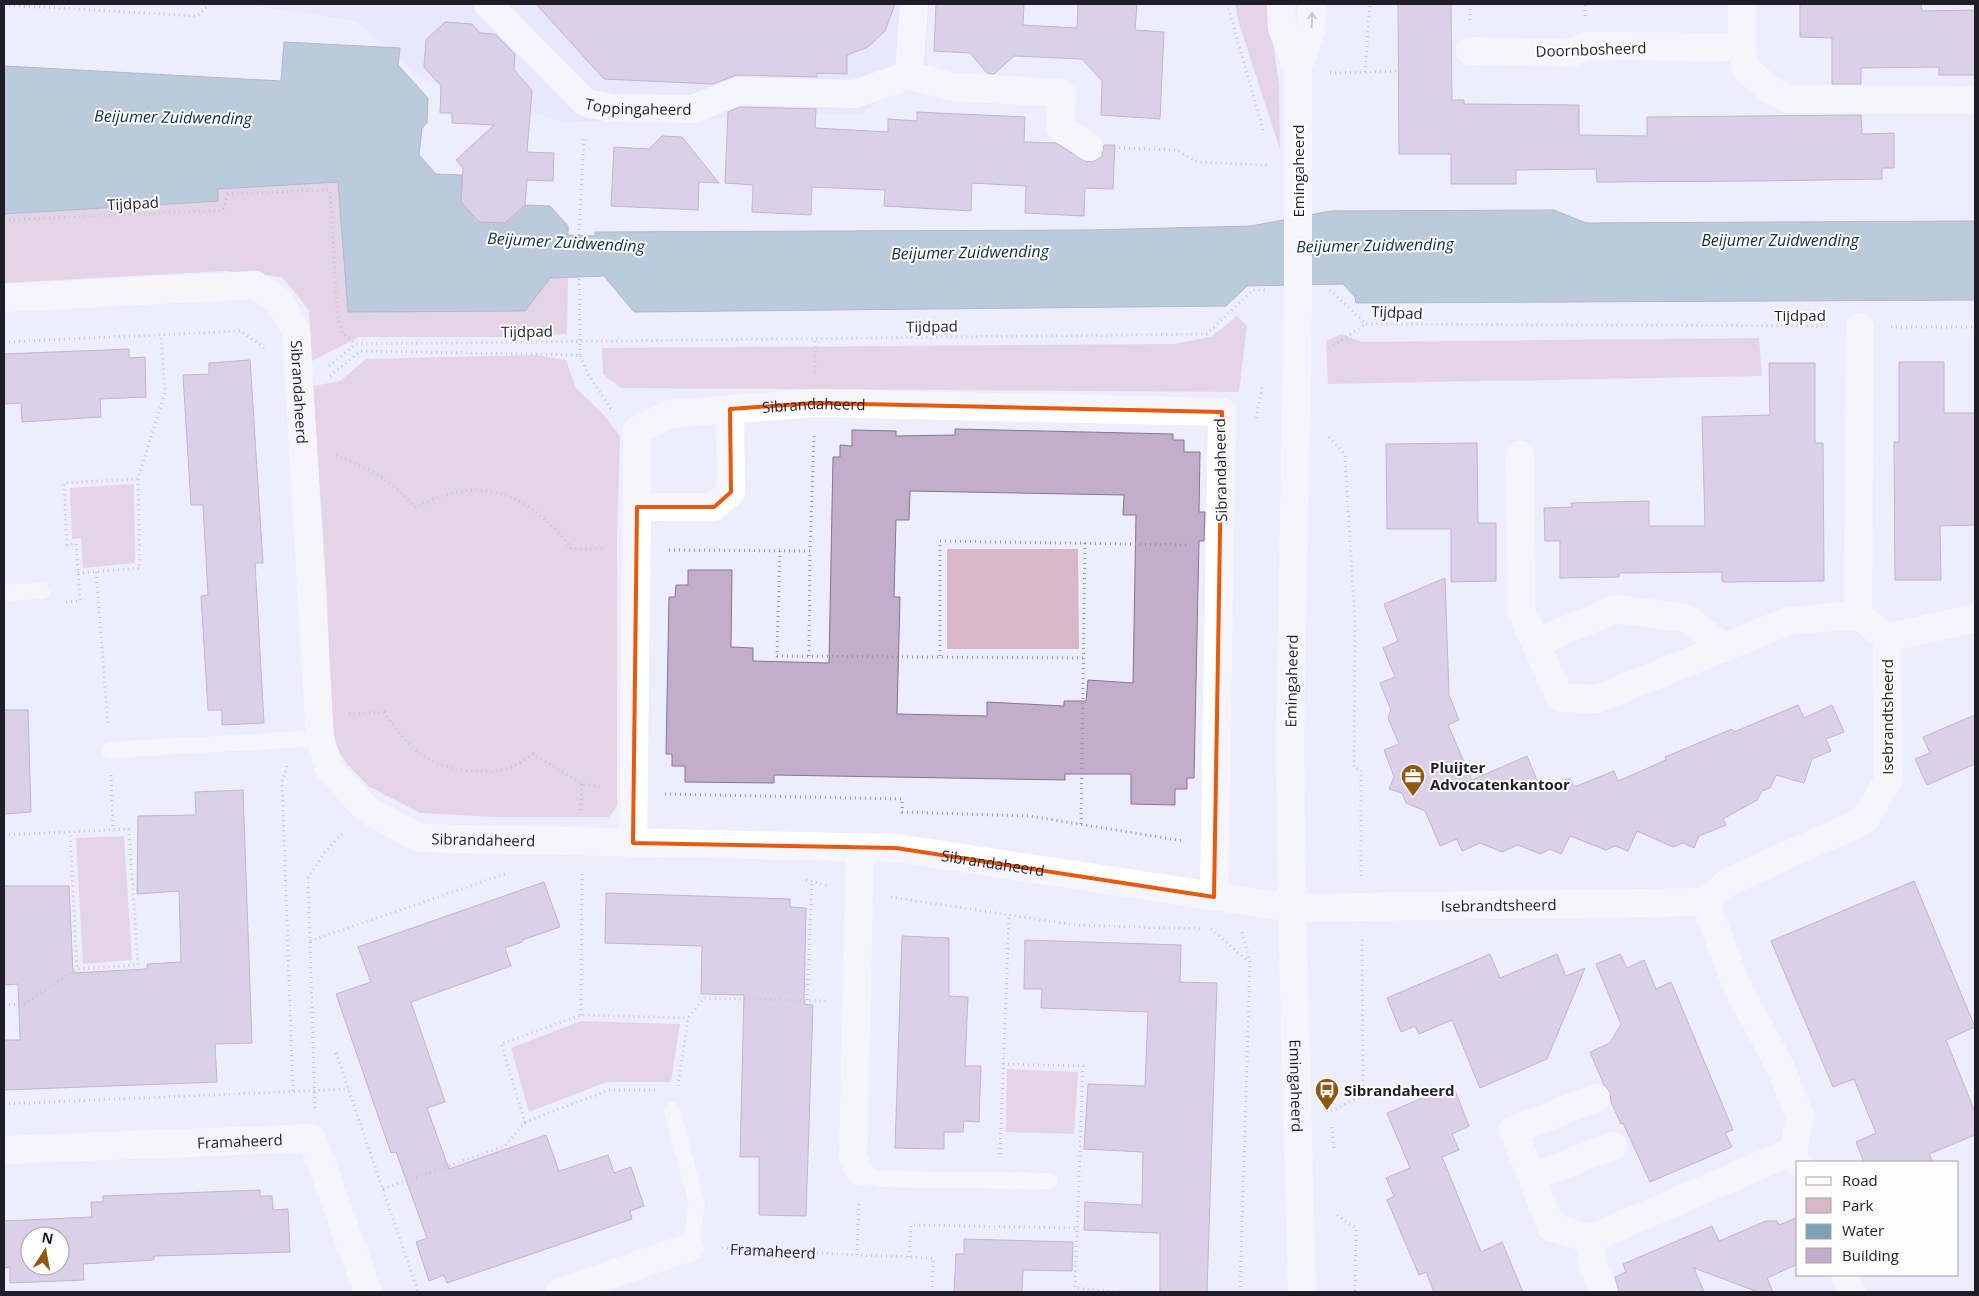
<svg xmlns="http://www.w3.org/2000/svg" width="1979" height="1296" font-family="'Open Sans',sans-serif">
<rect width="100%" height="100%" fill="#eeedfd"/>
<!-- built -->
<path fill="#e1e0fb" d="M242,4h687l-3,63 -65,47 -298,8 -141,-43 -66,-58z"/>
<!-- green -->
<path fill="#d6b8c9" d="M1235,4h33l11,81 1,65 -42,-130z
M338,182l10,130 202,-35h18l-1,57 -48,3h-160l-47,24 -3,-51 -27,-33 -57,-6 -221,12v-69l213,-13v-12z
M1237,316l10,10 -8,66 -618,-4 -18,-14 -1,-26 571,-4 38,-7z
M1341,334l21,8 397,-4 3,38 -434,8 -2,-43z
M536,355l30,5 10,28 27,26 17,22 -3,101v269l-8,11h-116l-73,-4 -52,-27 -21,-22 -15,-24 -5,-144 -14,-210 27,-5 26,-22z
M134,484l1,79 -52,5 -2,-30 -9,1 -2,-51z
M947,549h131l1,100h-132z
M124,836l8,124 -49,4 -7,-126z
M581,1021l99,3 -9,58h-64l-78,30 -18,-64z
M1007,1069l71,3 -4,62 -68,-2z"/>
<!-- water -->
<path fill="#7da2b7" stroke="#617a8c" d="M284,42l116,6 -2,17 30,33 -1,25 -5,5 -3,27 17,19 26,1 -1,27 18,20 26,1 20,-18 25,1 18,20v9l27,1v-4l494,-2 162,-4 80,-15 223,-1 32,13 389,-2v79l-619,3 -1,-6 -12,-13 -96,2 -21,20 -592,6 -30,-36 -54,2 -25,33 -177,1 -10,-130 -120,7v12l-214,13v-148l277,15z"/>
<!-- building -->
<path fill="#c3adcd" stroke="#85768b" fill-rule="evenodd" d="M536,4h359l-10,27 -17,16 -21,8v19l-30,-1v4l-80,-2 -24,9 -109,-5z
M936,4h88l-1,21 54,3 1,-24h59l-2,26 29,2 -4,87 -59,-4 1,-34 -20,-22 -68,-3 -20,18 -7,-1 -17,-20 -36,-2z
M1398,4h53l1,96h12v4l115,1v30l68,1v-19l214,-2 1,19 32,-1v35h-12v11l-126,2 -159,1 -1,-13 -80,1v14h-65v-30h-52z
M1800,4h121l1,7 53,-1v65h-36v-8l-78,1v16h-29v-46l-32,-1z
M445,22l27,2 8,9 15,1 20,20 -1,16 18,20 -5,62 27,1 -1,28 -26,-1 -2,25 -20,18 -26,-1 -18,-20 2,-34 -7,-8 38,-35 -42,-2v-10h-12l1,-27 -17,-19 2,-27z
M740,107l76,2 -1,19 73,4v-13l29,2v-9l108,5 -1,25 32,1 31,19 8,-1 7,-5 2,-11h11l-2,44 -28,-1 -1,28 -59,-3 1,-27 -54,-3 -1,28 -87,-5 1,-16 -73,-3 -1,28 -59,-3 1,-27 -28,-2 3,-71z
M662,136l20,1 37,46 -20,-1 -1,28 -87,-4 3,-59 35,2z
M129,349v9l16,-1 1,40 -46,2 1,18 -79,5 -1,-19 -17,1v-50z
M250,360l13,203h-8l9,160 -42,2v-15h-14l-7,-114 7,-1 -5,-90h-12l-8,-130 26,-1v-11z
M1899,362h45v51h31v112l-35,1 1,54h-46l-1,-138h5z
M1769,363h46v80h8l1,138 -102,1v-10l-103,1v4l-59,1v-37h-15l-1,-33 28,-1 -1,-4 78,-2v25h56l-3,-109 68,-2z
M955,429l218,5v6h11v12h16l-1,60h6l-1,29h-5l-5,237h-7v11h-12v16l-44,-1v-30h-66v6l-291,-5v8l-89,-1v-16h-13v-12h-6l3,-157h6l1,-12h12v-15h44l-1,77 22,1v13l76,2 4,-206h7v-12l12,1v-16l44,1v5l59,-1zM910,491l214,4 -1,20h13l-3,168 -45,-3 -2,21h-22v5l-77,-4v14l-90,-2 3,-117h-6l2,-77h13z
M1477,443l1,80h18v58l-45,1v-53h-64l-1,-85z
M1445,578l4,117 10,25 -11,5 24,55 55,-24 14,34 29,-12 4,9 40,-16 4,10 48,-21 -1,-3 67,-28 2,3 64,-27 6,13 28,-13 12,27 -18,7 5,12 -19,8 -8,24 -28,-8 -6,13 -8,3 -5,9 -34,19 3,6 -27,11 -5,12 -11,-5 -10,4 -36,-16 -9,20 -13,-5 -9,4 -36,-14 -9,18 -11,-5 -10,5 -22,-9 -16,7 -22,-9 -18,8 -5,-12 -17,7 -15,-35 -19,-8 -4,-10 -13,-4 5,-12 -10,-27 15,-6 -11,-26 3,-8 -11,-27 15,-6 -12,-29 15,-7 -14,-37z
M4,710h24l3,102 -27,2z
M1975,715v49l-48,21 -12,-26 15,-6 -7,-16z
M243,790l9,253 -37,1 2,38 -213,8v-50h16l-2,-56 -14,1v-99h65l4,87 74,-4v-5l34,-2 -2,-71 -42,3 1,-78 58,-1 -1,-23z
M1914,881l61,146 -29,13 29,72v23l-46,19 4,8h-69l-8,-20 20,-9 -22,-54 -21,8 -62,-146z
M544,882l16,45 -38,13v2l-17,6 6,18 -100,36 34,100 -18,6 22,61 97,-34 13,36 49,-16 6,18 17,-6 13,39 -14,5 2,8 -48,17 -137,47 -3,-8 -15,6 -13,-39 11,-4 -31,-86 -5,1 -55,-159 35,-12 -13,-35z
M606,893l184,6v8l16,1 -2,96 9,1 -7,211 -47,-1v-58h-19l4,-162 -43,-1 1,-48 -97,-3z
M902,936l47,2v58l19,1 -3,69h16l-2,56 -15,-1 -1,11h-19v17l-49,-1z
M1025,940l156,5 -1,37 37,1 -10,309h-47v-59l-76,-3 1,-28 57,3 1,-53 -59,-3 4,-65 57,2 3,-74 -107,-4 1,-19h-18z
M1490,954l10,24 57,-24 9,22 19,-8 -38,91 -67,29 -28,-68 -33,14 -4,-8 -14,6 -14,-34z
M1620,954l7,14 17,-8 12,29 15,-7 62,148 -8,3 7,14 -82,35 -27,-59 -2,1 -10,-22 -1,-10 -6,-7 -14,-33 20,-9 11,-19 -25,-60z
M1453,1085l16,41 -17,8 7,16 -17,7 39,95 21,-10 21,50h-89l-8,-20 -7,3 -32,-75 7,-4 -8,-18 24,-10 -23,-55z
M260,1190v6h12l1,14 15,-1 2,43 -136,4v4l-71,4 1,16 -25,1 -49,2v-16l-6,1v-47l88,-4 -1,-15h12v-6zM30,1236h30v30h-30z
M1798,1217v47l-31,14 6,14h-15l-64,-24 10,24h-85l-4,-15 11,-5 -3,-8 89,-38 7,15 47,-20h11l2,4z
M964,1239l109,3 -1,29 -49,-1 -1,22h-68l2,-38h8z"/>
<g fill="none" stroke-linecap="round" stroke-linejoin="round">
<!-- path -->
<g stroke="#9796a4" stroke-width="3" stroke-dasharray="1 4" stroke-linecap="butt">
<path d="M1227,4l37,129"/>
<path d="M1470,4v17"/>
<path d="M4,5l193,11 13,-12"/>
<path d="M1585,16v-12"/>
<path d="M1365,72l34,-1"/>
<path d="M1330,73l35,-1 5,-68"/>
<path d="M1119,148l58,2 20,12 70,3"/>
<path d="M4,220l219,-10 5,-16 102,-4 7,122 5,21 14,11 851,-10 46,-44h14"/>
<path d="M1330,290l36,34 461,2"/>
<path d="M1891,327h84"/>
<path d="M4,342l237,-11 23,17"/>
<path d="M1329,348l37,-24"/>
<path d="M580,355l-1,-122 5,-97"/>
<path d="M329,366l27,-22"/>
<path d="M815,372v-33"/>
<path d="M330,376l31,-25 219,4 8,19 24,37"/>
<path d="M1256,418l6,-31"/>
<path d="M1329,437l16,18 10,167 -1,146 7,2v106"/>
<path d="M336,456c37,13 54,24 80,52 63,-37 115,-13 156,41h33"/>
<path d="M669,550l141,1 4,-115"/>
<path d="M780,551l-3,105 307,2"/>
<path d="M96,572l12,152"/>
<path d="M78,573l62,-5 -2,-89 27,-87 -4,-57"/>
<path d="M66,602l14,-1 -4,-57 -9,1 -3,-62 74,-4"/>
<path d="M809,656l1,-105"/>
<path d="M940,656v-115l247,4"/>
<path d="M349,714l35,-2c23,35 45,56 88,59 10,0 24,1 34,-2 10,-3 19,-10 27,-15l49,30 20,3"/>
<path d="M287,766l-5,16 11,310"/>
<path d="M111,775l2,54"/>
<path d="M665,794l237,5v13l127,4 155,25"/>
<path d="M581,810l1,-26"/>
<path d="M1081,824l4,-281"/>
<path d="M4,835c42,-2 83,-4 125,-6l9,136 -61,4 -7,-137"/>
<path d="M806,880l23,6"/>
<path d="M891,897l185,28 124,4"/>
<path d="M1211,929l37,32"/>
<path d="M310,941l195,-67"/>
<path d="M807,1000l5,-118"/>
<path d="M4,1005l20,-1 53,-35"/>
<path d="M581,1015l1,-142"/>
<path d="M336,1053l82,239"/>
<path d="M1003,1064l80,2 -8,222 44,4"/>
<path d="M678,1086l10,-68 16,-20 122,3"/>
<path d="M655,1090h-46l-84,32 -24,-78 80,-29 107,3"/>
<path d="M4,1104l345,-15"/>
<path d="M315,1108l-7,-230 17,-26 19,-20"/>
<path d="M1331,1111l32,-16 -1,-157"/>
<path d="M1332,1127l2,22"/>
<path d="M1000,1154l9,-239"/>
<path d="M383,1189l122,-43 20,-24"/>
<path d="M859,1204l-2,51 76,3 -1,34"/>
<path d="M1337,1215l19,13 -1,64"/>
<path id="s1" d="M722,1248l135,7"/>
<path d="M909,1257l2,-32 166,3"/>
<path d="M1240,1292l10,-330 -8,-30"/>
</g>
<!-- service -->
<path stroke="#fff" stroke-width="16" d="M4,593l38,-2
M110,750l210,-12
M672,1110l25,94 -7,43
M860,1172l19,7 171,2"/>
<!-- minor -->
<g stroke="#fff" stroke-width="28">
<path id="s2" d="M488,4l98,99 25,5 83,1 43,-18 118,3 54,-19 43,12 110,6 -2,34 29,20"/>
<path d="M1742,47v-43"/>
<path d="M1470,51l101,2 14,-7 157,1 3,22 27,22 16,8 187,1"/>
<path d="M909,75l5,-71"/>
<path id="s3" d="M4,298l251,-13 24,16 17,29 24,408 9,31 37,40 53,29 477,10 396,60 413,-6 25,-21 135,-61 23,-40 -1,-142 88,-20"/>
<path id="s4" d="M730,409l1,83 -17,15h-77v-76l33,-17 145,-11 407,9 -8,485"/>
<path d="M1520,455l1,155 39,88 37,1 192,-78 69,-6 29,23"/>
<path d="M1858,615l2,-288"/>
<path d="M1536,643l79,-34 71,9 39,30"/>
<path d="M633,843l4,-336"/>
<path d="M1705,902l33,87 43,79 19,50 -7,33 5,11"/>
<path id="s5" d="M4,1150l308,-12 56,154"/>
<path d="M860,1172l-7,-14 7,-311"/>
<path d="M1532,1177l-19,-47 83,-32"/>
<path d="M1590,1239l203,-88"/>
<path d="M1845,1275l7,17"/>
<path d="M560,1292l130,-45"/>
<path d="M1604,1292l-11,-27 -3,-26 -39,-12 -19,-50 81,-31"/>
</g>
<!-- tertiary -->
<g stroke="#fff" stroke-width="28">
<path id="s6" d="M1281,4l1,24 16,41v229l-8,444 2,166 10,384"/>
<path d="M1298,69l13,-38 1,-27"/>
</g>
</g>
<!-- one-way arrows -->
<defs><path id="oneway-shaft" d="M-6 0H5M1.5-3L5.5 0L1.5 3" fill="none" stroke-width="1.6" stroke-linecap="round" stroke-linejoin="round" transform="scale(1.25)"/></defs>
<use stroke="#9a9a9e" href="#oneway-shaft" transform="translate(1312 20) rotate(-88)"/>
<!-- marked area -->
<path d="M0 0H1979V1296H0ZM815,403l407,9 -8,485 -318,-49 -263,-5 4,-336h77l17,-15 -1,-83z" fill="#eeedfd" fill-opacity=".55" fill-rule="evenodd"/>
<path fill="none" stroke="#e8590c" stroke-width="4" stroke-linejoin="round" d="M815,403l407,9 -8,485 -318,-49 -263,-5 4,-336h77l17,-15 -1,-83z"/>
<!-- icons -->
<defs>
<symbol id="office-pin" viewBox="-11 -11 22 30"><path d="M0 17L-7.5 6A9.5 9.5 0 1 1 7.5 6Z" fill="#905711" stroke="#fcfcfc"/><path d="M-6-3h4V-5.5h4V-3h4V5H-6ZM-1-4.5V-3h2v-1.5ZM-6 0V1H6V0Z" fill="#fff"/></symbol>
<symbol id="bus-pin" viewBox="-11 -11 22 30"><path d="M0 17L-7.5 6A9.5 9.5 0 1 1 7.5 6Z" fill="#905711" stroke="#fcfcfc"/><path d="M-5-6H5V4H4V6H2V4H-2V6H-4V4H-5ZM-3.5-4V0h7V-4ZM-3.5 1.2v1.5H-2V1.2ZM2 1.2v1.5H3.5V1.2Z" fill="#fff"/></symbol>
</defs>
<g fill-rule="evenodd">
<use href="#office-pin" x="1399" y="762" width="28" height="38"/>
<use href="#bus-pin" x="1313" y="1076" width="28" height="38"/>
</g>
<g text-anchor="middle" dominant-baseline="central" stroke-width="4" stroke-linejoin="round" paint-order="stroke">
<!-- street labels -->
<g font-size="15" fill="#1f1e28" stroke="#fcfcfc">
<text transform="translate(1591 49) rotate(-2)">Doornbosheerd</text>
<text stroke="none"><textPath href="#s2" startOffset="192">Toppingaheerd</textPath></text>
<text transform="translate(1298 171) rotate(-90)">Emingaheerd</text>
<text transform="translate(133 203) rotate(-3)">Tijdpad</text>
<text transform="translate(1397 312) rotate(3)">Tijdpad</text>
<text x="1800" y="315">Tijdpad</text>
<text transform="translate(932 326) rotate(-1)">Tijdpad</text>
<text transform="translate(527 331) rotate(-1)">Tijdpad</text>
<text stroke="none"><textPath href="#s3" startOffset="376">Sibrandaheerd</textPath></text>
<text stroke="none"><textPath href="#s4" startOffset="440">Sibrandaheerd</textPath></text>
<text transform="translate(1220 470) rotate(-91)">Sibrandaheerd</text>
<text transform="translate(1291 681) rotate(-89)">Emingaheerd</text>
<text transform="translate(1887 717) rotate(-90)">Isebrandtsheerd</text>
<text stroke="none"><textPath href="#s3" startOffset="934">Sibrandaheerd</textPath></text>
<text stroke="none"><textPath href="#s3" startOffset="1445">Sibrandaheerd</textPath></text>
<text stroke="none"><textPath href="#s3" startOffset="1954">Isebrandtsheerd</textPath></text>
<text stroke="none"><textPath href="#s6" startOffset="1085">Emingaheerd</textPath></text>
<text stroke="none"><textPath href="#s5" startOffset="236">Framaheerd</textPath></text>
<text stroke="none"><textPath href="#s1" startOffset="51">Framaheerd</textPath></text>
</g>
<!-- poi labels -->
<g font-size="15" font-weight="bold" fill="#1f1e28" stroke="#fcfcfc" text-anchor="start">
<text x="1430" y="767">Pluijter<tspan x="1430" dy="17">Advocatenkantoor</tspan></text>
<text x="1344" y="1090">Sibrandaheerd</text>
</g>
<!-- water labels -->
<g font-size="16" font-style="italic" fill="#0d2f3f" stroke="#fcfcfc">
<text transform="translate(173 117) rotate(1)">Beijumer Zuidwending</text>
<text x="1780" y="240">Beijumer Zuidwending</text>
<text transform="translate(566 242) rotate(3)">Beijumer Zuidwending</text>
<text transform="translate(1375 245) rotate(-1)">Beijumer Zuidwending</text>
<text transform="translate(970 252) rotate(-1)">Beijumer Zuidwending</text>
</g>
</g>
<!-- border -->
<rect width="1979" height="1296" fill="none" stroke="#1f1e28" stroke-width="10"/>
<!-- legend -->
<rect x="1796" y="1161" width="162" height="115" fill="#fcfcfc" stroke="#a4a3a7"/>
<rect x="1806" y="1177" width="25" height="8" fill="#ffffff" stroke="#a4a3a7"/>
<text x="1842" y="1186" font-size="15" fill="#1f1e28">Road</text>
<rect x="1806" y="1198" width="25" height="15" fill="#d6b8c9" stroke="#a4a3a7"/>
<text x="1842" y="1211" font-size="15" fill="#1f1e28">Park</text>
<rect x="1806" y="1224" width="25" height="15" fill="#7da2b7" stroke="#a4a3a7"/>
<text x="1842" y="1236" font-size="15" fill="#1f1e28">Water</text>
<rect x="1806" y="1248" width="25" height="15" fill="#c3adcd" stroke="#a4a3a7"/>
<text x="1842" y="1261" font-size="15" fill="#1f1e28">Building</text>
<!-- north arrow -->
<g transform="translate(45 1251) rotate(11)"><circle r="24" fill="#fcfcfc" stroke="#a4a3a7"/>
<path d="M0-4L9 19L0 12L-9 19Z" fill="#905711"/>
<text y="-8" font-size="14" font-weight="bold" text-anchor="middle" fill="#1f1e28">N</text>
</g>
</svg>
